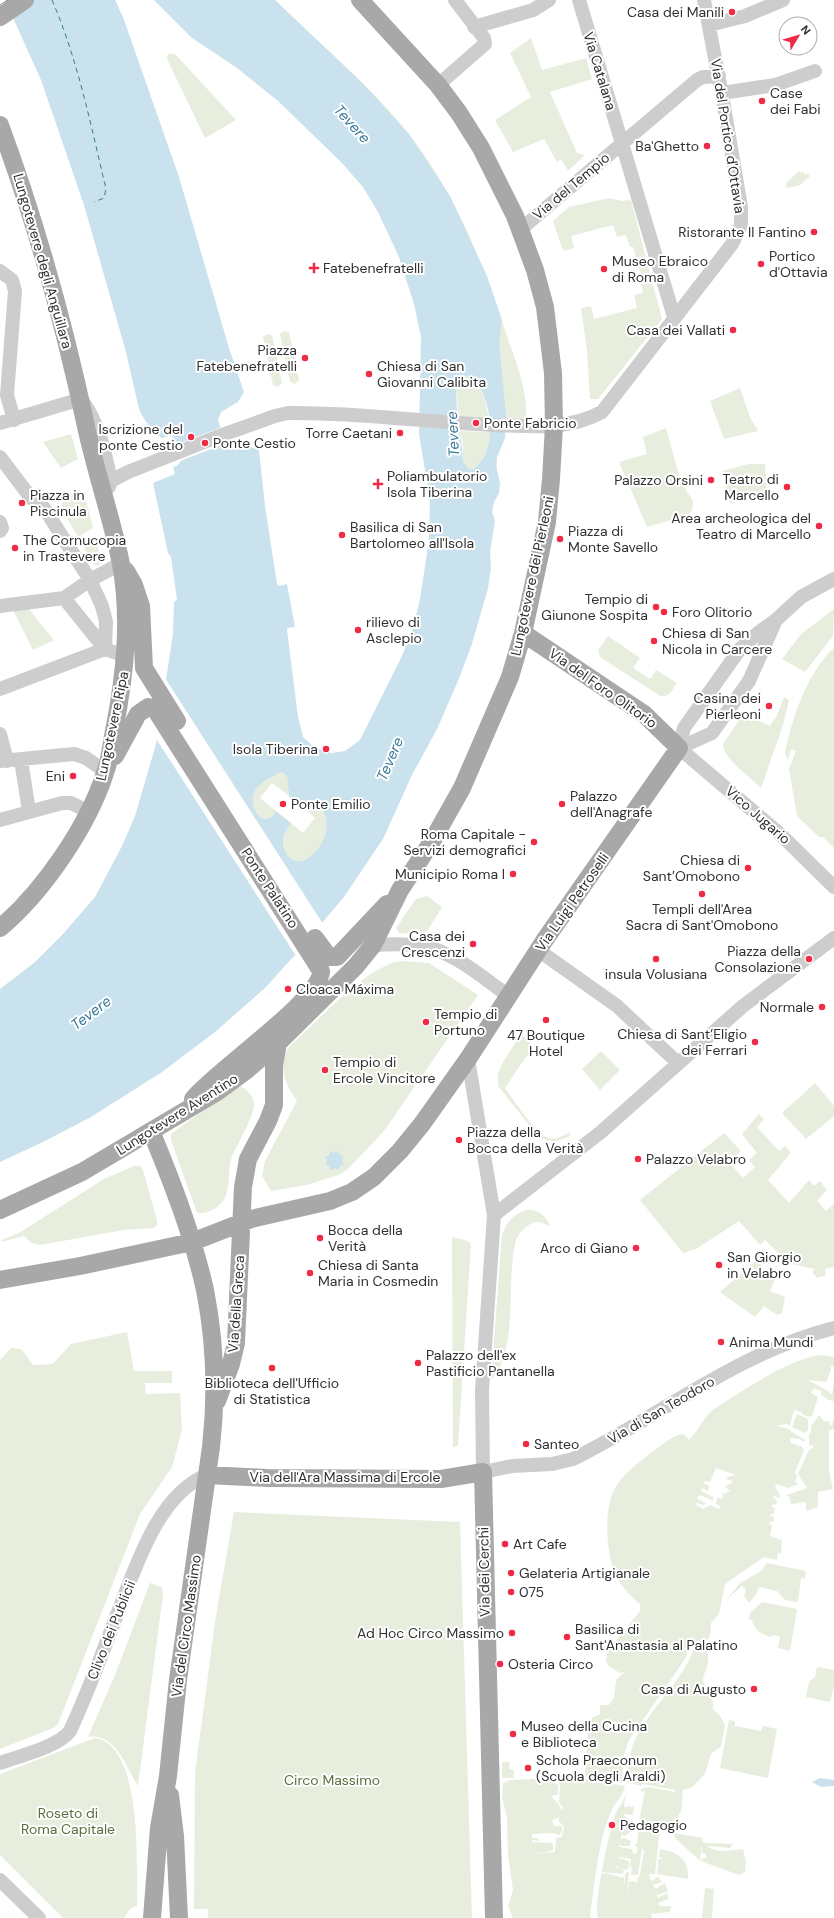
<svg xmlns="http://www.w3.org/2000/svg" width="834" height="1918" font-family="'DM Sans',sans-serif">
<rect width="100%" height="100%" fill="#fff"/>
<!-- green -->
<path fill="#e7eede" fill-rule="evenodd" d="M275,0c45,44 94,84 133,133 45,56 72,123 95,191 10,32 25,62 23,96h-20l-1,18 -8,19v17l-4,-7 10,-39z
M531,38l11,32 44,-12 6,21 -42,13 27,61 8,2 -17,16 -7,-12 -4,3 -13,-23 -31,13 -18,-32 36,-23 -21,-44z
M169,53l6,1 61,66 -31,18 -37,-77 -1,-3z
M799,171l2,2 2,-2 2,4 2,-2 3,3 -10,9 -13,3 -1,-5z
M609,198l13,3 9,-1 31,119 -64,80h-8l-3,-48 -6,-43 10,-2 3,13 43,-11 -3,-13 9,-2 -3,-13 2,-1 -9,-32h-3l-4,-12 -9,2 -4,-12 -42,11 3,12 -9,3 -3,-3 -9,-27 16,-14z
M284,331l5,1 10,48 -4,4 -5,-2 -10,-48z
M267,334l5,1 10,48 -4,4 -5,-2 -10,-48z
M465,376c18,3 21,29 24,43h-31l-1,-33 2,-4z
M740,388l10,29 8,14 -34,8 -14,-38z
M490,427c1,17 -3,37 -20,43l-7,-8v-19l-3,-12 26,1z
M666,428l15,54 12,19 -1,10 -7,5 -38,11 -28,-65 28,-8 -4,-17z
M71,434l7,25 -17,9 -18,-26z
M749,464h16l2,32 -36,7 -9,-32z
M84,492l9,36 -15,9 -17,-29 3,-9z
M95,537l7,25 -4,4 -4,-1 -12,-21z
M28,608l26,32 -21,10 -20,-40z
M834,609l-1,27 -28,36 -23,-13 19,-25z
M608,636l32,22 -7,10 17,11 6,-9 21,13c-5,7 -8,15 -17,13l-60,-39 -2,-7z
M834,648v200l-11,-11h-4l-22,-21 -8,-47 7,-18 -5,-2 -3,11 -3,-7c6,-33 23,-82 49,-105z
M784,697l5,3 -6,25 -22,63c-10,-10 -39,-31 -38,-44l19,-28 11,2 17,8 7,-11z
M282,772l5,4 2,20 -17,-13 -12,15 16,13c-12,22 -33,-8 -18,-24 6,-6 16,-12 24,-15z
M316,805c33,17 -15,81 -31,47 -5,-11 0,-20 6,-29l12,10 12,-15 -9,-8 3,-3z
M427,896l15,11 -17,28 -26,-2 -3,-5 17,-25 3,-4z
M401,961l28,2 49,32 -94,136 -35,37 -8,6 -34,11 -36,6 -9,-15 3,-15 32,-60c-12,-17 -19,-33 -9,-53l50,-48 32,-26 21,-11z
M521,1034l11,11v10l-6,2 -21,31c8,11 31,47 44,50 7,2 14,-2 21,-6v4c-12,6 -20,7 -32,0l-40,-50v-13l5,-11z
M601,1051l19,19 -20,20 -18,-21z
M815,1083l19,23v10l-28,23 -24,-26z
M238,1085c8,4 16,10 16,20 0,12 -18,41 -23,54 -3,12 -1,28 -6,39 -4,9 -19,17 -28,15l-26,-73v-6z
M759,1114l5,5 -7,8 22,24 6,-5 6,7 -23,27 21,23 20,-23 5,6 6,-5 7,9 -10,11 9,10 8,-7v63l-9,2 1,6 -9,3 -5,-6 3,-3 -27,-6 -23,-23 -5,5 -21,-24 -43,28 -13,4 -43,-53 84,-67 17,18 -12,11 14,16 12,-11 -6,-7 8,-7 -15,-19z
M134,1166h6l3,4 14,50v5l-3,3 -30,2 -84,15 -8,-2 -8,-7 -22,6v-2l17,-7 85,-54z
M527,1210c11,-1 20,6 23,16 -4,-1 -8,-4 -12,-4 -10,0 -21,12 -23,22 -9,39 4,105 -24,136l11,-145c4,-11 12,-22 25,-25z
M452,1237l16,4 3,3 -13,202 -5,1z
M757,1260l6,8 -3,4 15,7 -5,12 15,6 -3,16 -5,2 -13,-9 -9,11 -35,-25z
M127,1332l7,39h38v12h-27l1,11 34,-1 2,37 -10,37 -32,47 -82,210 -5,4 -53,21v-389l11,-12 10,1 12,16 20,-1 18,-20z
M819,1355l15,2v10l-3,-1v4l-5,12 -18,-2 20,11 4,4 2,-16v22l-6,-1 -7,-6v-3l-8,-3v3l-3,1 8,5 -6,19 -4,1 -6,-3 -1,-2 -7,-2 -4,16 -4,-2 -10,2 10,2 19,12 -2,2 -3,-3 -8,-1 -2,1 1,4 11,4 2,3 -9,22 2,4 -2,6 4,2 -11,4 -11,-4 -2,3 4,6 1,5 -6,-2 -1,2 4,2 -1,5 -4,-1v3l3,1 -1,6h-3l-1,2 4,1 -1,5h-3l-1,2 3,1 -2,11 12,4 -1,13h-3l-1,7 -13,-3 -39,27 -6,30 -8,9 -1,13 -5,7c1,6 4,12 3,19 -3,15 -11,19 4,30l1,17 7,7 5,9 -4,21 -10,8 -6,20 -14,14 -8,2 -2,22 -2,2 -2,8 1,9 -2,1 -16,-4 -5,46h-6l2,7 7,-4 4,5 -9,3 2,4 10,-6 3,8 -10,4 -2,-1 2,4 9,-5 2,6 -11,4 2,3h11l-1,6 -19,2 1,4h-54c-5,-13 11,-84 16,-100 4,-13 11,-15 13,-31l-3,19 1,2 2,-2 7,1 -1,8 -9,-1v2l5,3 3,7 -2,6 -5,4 -4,-1v4l3,-1 7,3 -1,5h-9l-1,-3 -1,4 13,2 1,5 4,-1v-7h-3l3,-3c1,-8 2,-17 3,-27 1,-8 4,-16 5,-25l-4,1v-3l8,-2 26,5v-2l-33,-6 -1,2 -16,-4c3,-14 4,-31 11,-44 16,-33 48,-57 59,-93h-7l-1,10 -4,7 -54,78 -5,15 -2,28 -2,-1 -1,-2h-5l-1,2 -28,-5 3,-51 4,-8 8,-4v-9h9l5,-7 2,-18 9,-8 -5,1 -12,-7 -2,-6 2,-9 32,-40v-7c-10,-8 -18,-17 -24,-28 -10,-22 -13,-67 -1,-88 9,-15 23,-25 37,-36 9,-6 18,-15 29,-18l4,1 4,5c10,-10 14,-23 25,-31 32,-20 67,-46 105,-54zM716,1468l20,7 -9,2 -1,2 6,2v2l-7,3 5,5 -6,3 -2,-2 1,6h-6l-1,6 5,3 -2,2 -9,-4 -7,4 -7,-4 1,-2 5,2 5,-1 -9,-5 -1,-2 4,-2 12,6v-4l-12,-6 1,-3 6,3 1,-5 -5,-3 1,-2 5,1zM642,1848l2,3 -4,24 -3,4v4l-4,-2 -4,1 -2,17 2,-28 -4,3 -1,15v-12h-3v2l-1,-2 -14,-4 -4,1v-2l21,2 1,-4 -9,-2 2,-3v3l11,2 1,-9 -9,-3 -2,2 1,-3 12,2 -2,10 3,-3 -1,9h7z
M797,1414l11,5v11l-3,3 -13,-6z
M819,1415l6,7 5,-1 -1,4 2,1 3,-7v10l-5,1v41l4,18 -15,3v15l-12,4v-9l-15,2 -2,-7 -3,-2 21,-7 -9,-14 11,-24 4,-2v-3l-4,1v-11l2,-3v-6z
M234,1512l226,10 12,396h-264v-9h-14l1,-136 20,-151z
M767,1563l39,8 -1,8 -4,-1 -3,24 -13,-2 -8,-9 -18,-4 -4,9 -6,7 -5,-7 2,-6 -4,-4 -15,13 13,-16 21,-12z
M150,1583l12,4 1,7 -25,192c-12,-18 -22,-54 -50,-49l27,-62z
M762,1602l35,7 -7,42 -12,-3 2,-12 -8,-1 -1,2c-10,-3 -16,-6 -19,-17l-4,-1 3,-7z
M817,1667l17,3v17l-4,15 -24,-5 3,-15 6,-5z
M729,1720l6,1v5l26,5 2,-5 14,3 -9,49 -48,-10z
M95,1738c49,7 41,131 42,168l-6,2 -7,10h-61l-63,-63v-81z
M502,1762h8l-1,7 5,1v8h-12z
M557,1778h19l49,8c-3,12 -11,17 -15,28 -12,29 -16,73 -20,104h-77l-5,-12 5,-16 -5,-35 -1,-37 -5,-20 1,-15 7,-3zM556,1779l4,7 -1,16 4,6 -5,12 6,7 -2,10 -6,1 -1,14 -32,3 24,-3 6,-2v-7l-21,-1v-2l7,1 -1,-3h-6v-4l21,-1 6,2 3,-3v-6h-8l-2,-6 6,-2 4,-7 -4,-8 -6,-5 1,-3h5v-10l-5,-2z
M673,1833l30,5 -1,4 4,1 27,1 -3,4 -23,-2c10,8 25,4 36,3l3,12 -1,11 -6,3 -38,-14 1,-3h4v-4l-4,-1v-7l-2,15 -24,-22z
M660,1849c17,3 30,10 28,30l-31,-5 1,-7 2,-1 -2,-1v-6h6l-5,-2z
M705,1888l9,1 -2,29h-10z"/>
<!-- water -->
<path fill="#c9e2ee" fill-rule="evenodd" d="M5,0h110l8,17 56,160 50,171 15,44 -6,10 -17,10 -3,8 7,24 3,4 5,-2 1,3 14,-3 11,4 6,56 12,78 2,2 8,-2 8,43 -7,1 -1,2 11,87 5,20 11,10 17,6 14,-2 15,-11 42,-84 11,-28 7,-29 9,-59 1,-40 -11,-66 2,-97 -7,-33 -15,-47 -21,-45 -15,-25 -21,-24 -64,-62 -41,-33 -45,-30 -38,-38h121l90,86 44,48 41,62 37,80 15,44 -3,23 7,72 -1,23 -8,19 -1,9 4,17 -1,10 -5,9 -2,10 3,9 -5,31 1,16 -3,20 -16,56 -14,37 -21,48 -25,46 -29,64 -39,58 -50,59 -29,32 -50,44 -53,40 -71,45 -48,25 -43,20v-173l35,-27 28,-28 32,-37 27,-51 13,-30 21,-72 17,-110 1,-32 3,-3 -6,-42 -3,-4 -15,-70 22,-9 -2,-7 4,-1 5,-6 -8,-22 -3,-3 -9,3c-10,-8 -18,-17 -23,-29l-13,-57 -42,-147 -43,-125zM465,376c26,3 38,83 5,94l-7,-8c0,-25 -9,-50 -6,-76l2,-4zM282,772l5,4 2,20 17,14 6,-5 7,1c26,23 -19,78 -34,45 -5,-11 0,-19 6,-28l-15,-12c-12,22 -33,-8 -18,-24 6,-6 16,-12 24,-15z
M330,1151l4,2 3,-2 3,4 3,1 -1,5 2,3 -4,2 -1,4 -5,-2 -3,3 -2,-5 -3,-1 1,-5 -2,-3 4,-2z
M820,1778l14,2v6l-13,1 -9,-5z"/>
<!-- pier -->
<path fill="#fff" d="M222,427l5,16 -47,18 -5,-16z
M165,678l158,246 -27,32 -141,-219z"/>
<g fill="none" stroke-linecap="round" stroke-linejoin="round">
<!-- ferry -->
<path stroke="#397998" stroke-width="1" stroke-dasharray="5 4" stroke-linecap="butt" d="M52,0c26,60 39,126 54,189l-2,9 -10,4"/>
<!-- minor -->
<path stroke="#cdcdcd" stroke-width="14" d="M579,0l95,317
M709,25l36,-9 38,-16
M474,27l59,-17 16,-10
M438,85l47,-41 -1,-6 -29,-38
M722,93l53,-8 40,-14
M521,229l176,-149 6,-3 16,-1
M0,271l12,9 3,11 -8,104 7,25
M0,423l81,-24c18,23 24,54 30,82l-2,6
M0,457l31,41 13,10 46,72 12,26 4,16 -1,27 -41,-51 26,-18 30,-16
M111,481l17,-9 94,-37 53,-19 13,-3c68,-1 136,9 204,12 37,1 75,6 110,-13l130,-168 9,-19v-18l-19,-112 -18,-95
M0,522l2,6 -2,3
M0,606l64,-8
M0,689l105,-40 20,7
M0,734l7,27
M679,748l5,-20 56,-79 18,-16 18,-13 25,-23 33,-18
M679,748l101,86 54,53
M679,748l33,-15 37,-52 27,-61
M21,760l8,51
M0,761l74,-7 12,4 20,14
M0,820l62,-17h9l18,9
M373,945c16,-1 33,-2 49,1 31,5 61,32 87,50
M538,950l79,56 61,57
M468,1059l26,156 -12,175 1,82 29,-6 40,-2 21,-5c87,-43 166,-107 261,-131
M494,1215l107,-83 142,-126 91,-68
M0,1763c19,-7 58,-16 70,-32 18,-39 33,-79 48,-119 18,-45 40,-118 89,-137
M0,1880l39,38"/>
<!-- major -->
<path stroke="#a8a8a8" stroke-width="18" d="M0,17l25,-17
M0,125c37,100 65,202 87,306 10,45 25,88 34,133 10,56 4,111 -7,167 -3,14 -4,29 -9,42 -17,53 -62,119 -105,155
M126,571l8,14 7,21 3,62 33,53
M115,756l23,-42 10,-7 7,2 166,262c1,28 -107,101 -128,128
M315,938l14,19h8l50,-53
M151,1131c21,51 42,105 54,159 10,51 12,105 6,157l-33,233 -10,96 -9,52 -7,90
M0,1210l82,-38 135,-80 30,-22 31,-27 78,-77 17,-21 27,-55 31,-47 31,-55 48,-111 13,-44 24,-111 4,-43 3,-53 -1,-53 -8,-66 -10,-37 -20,-54 -34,-68 -22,-35 -21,-28 -78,-85
M0,1280l80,-14 112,-24 59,-23 79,-18 22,-9 22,-15 26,-26 22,-27 46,-65 76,-118 135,-193 -35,-34 -121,-81
M217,1401l14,-37 5,-21 7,-156 5,-28 20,-38 6,-16v-39l4,-23
M207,1475l60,3 174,1 42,-7 11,446
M170,1795l5,41 4,82"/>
<!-- tram -->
<path stroke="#858585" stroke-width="1" d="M0,5l8,-5"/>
</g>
<!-- markers -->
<g fill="#ef2a45" stroke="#fff" stroke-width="1.5">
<circle cx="732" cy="12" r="4"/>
<circle cx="762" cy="101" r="4"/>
<circle cx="707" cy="146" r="4"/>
<circle cx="814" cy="232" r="4"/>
<circle cx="761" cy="264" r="4"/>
<path d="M312 262h4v4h4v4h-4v4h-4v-4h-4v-4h4z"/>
<circle cx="604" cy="269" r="4"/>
<circle cx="733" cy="330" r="4"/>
<circle cx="305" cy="358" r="4"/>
<circle cx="369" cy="374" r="4"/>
<circle cx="476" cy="423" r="4"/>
<circle cx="400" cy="433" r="4"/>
<circle cx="191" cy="437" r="4"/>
<circle cx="205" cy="443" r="4"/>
<circle cx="711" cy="480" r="4"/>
<path d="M376 478h4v4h4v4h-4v4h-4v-4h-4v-4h4z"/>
<circle cx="787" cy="487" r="4"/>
<circle cx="22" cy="503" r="4"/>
<circle cx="819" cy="526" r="4"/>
<circle cx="342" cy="535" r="4"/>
<circle cx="560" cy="539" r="4"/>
<circle cx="15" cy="548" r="4"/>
<circle cx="656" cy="607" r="4"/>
<circle cx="664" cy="612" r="4"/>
<circle cx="358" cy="630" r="4"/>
<circle cx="654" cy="641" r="4"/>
<circle cx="769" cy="706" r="4"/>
<circle cx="326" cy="749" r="4"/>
<circle cx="73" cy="776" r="4"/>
<circle cx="283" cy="804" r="4"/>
<circle cx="562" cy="804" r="4"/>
<circle cx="534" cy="842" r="4"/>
<circle cx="748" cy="868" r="4"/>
<circle cx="513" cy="874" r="4"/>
<circle cx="702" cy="894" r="4"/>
<circle cx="473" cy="944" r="4"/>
<circle cx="656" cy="959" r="4"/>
<circle cx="809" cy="959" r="4"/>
<circle cx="288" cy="989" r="4"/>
<circle cx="822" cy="1007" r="4"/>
<circle cx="546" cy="1020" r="4"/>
<circle cx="426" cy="1022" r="4"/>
<circle cx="755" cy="1042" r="4"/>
<circle cx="325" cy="1070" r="4"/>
<circle cx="459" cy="1140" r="4"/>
<circle cx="638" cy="1159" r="4"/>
<circle cx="320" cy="1238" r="4"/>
<circle cx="636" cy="1248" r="4"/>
<circle cx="719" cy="1265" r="4"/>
<circle cx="310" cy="1273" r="4"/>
<circle cx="721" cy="1342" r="4"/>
<circle cx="418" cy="1363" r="4"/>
<circle cx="272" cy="1368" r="4"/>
<circle cx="526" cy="1444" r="4"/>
<circle cx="505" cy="1544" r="4"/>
<circle cx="511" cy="1573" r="4"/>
<circle cx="511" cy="1592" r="4"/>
<circle cx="512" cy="1633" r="4"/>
<circle cx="567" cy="1637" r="4"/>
<circle cx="500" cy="1664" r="4"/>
<circle cx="754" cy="1689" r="4"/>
<circle cx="513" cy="1734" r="4"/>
<circle cx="528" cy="1768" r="4"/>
<circle cx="612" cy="1825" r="4"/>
</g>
<g text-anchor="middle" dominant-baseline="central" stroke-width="4" stroke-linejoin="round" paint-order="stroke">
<!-- poi labels -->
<g font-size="14" fill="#303030" stroke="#fff" text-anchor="start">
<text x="724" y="12" text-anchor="end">Casa dei Manili</text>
<text x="770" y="93">Case<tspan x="770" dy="16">dei Fabi</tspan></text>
<text x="699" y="146" text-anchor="end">Ba'Ghetto</text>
<text x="806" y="232" text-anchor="end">Ristorante Il Fantino</text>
<text x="769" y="256">Portico<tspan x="769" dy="16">d'Ottavia</tspan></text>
<text x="612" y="261">Museo Ebraico<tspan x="612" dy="16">di Roma</tspan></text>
<text x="323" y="268">Fatebenefratelli</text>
<text x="725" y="330" text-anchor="end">Casa dei Vallati</text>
<text x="297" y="350" text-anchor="end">Piazza<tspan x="297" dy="16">Fatebenefratelli</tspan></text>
<text x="377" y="366">Chiesa di San<tspan x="377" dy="16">Giovanni Calibita</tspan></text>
<text x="484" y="423">Ponte Fabricio</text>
<text x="183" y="429" text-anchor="end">Iscrizione del<tspan x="183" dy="16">ponte Cestio</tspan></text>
<text x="392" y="433" text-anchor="end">Torre Caetani</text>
<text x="213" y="443">Ponte Cestio</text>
<text x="387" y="476">Poliambulatorio<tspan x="387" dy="16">Isola Tiberina</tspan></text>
<text x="779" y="479" text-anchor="end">Teatro di<tspan x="779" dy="16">Marcello</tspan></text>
<text x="703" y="480" text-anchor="end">Palazzo Orsini</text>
<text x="30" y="495">Piazza in<tspan x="30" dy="16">Piscinula</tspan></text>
<text x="811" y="518" text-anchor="end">Area archeologica del<tspan x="811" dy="16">Teatro di Marcello</tspan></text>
<text x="350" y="527">Basilica di San<tspan x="350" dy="16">Bartolomeo all'Isola</tspan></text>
<text x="568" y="531">Piazza di<tspan x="568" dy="16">Monte Savello</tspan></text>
<text x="23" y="540">The Cornucopia<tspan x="23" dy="16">in Trastevere</tspan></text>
<text x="648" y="599" text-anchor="end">Tempio di<tspan x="648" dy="16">Giunone Sospita</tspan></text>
<text x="672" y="612">Foro Olitorio</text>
<text x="366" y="622">rilievo di<tspan x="366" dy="16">Asclepio</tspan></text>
<text x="662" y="633">Chiesa di San<tspan x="662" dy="16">Nicola in Carcere</tspan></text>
<text x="761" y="698" text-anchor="end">Casina dei<tspan x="761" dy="16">Pierleoni</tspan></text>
<text x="318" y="749" text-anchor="end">Isola Tiberina</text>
<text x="65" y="776" text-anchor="end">Eni</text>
<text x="570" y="796">Palazzo<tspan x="570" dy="16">dell'Anagrafe</tspan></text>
<text x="291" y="804">Ponte Emilio</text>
<text x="526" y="834" text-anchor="end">Roma Capitale -<tspan x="526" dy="16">Servizi demografici</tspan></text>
<text x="740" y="860" text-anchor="end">Chiesa di<tspan x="740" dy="16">Sant’Omobono</tspan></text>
<text x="505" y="874" text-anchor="end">Municipio Roma I</text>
<text x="702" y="909" text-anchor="middle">Templi dell'Area<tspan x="702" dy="16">Sacra di Sant'Omobono</tspan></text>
<text x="465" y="936" text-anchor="end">Casa dei<tspan x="465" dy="16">Crescenzi</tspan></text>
<text x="801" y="951" text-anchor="end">Piazza della<tspan x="801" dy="16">Consolazione</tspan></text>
<text x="656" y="974" text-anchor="middle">insula Volusiana</text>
<text x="296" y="989">Cloaca Máxima</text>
<text x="814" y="1007" text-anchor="end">Normale</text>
<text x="434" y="1014">Tempio di<tspan x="434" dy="16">Portuno</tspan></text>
<text x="747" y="1034" text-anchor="end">Chiesa di Sant’Eligio<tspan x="747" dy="16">dei Ferrari</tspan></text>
<text x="546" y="1035" text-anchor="middle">47 Boutique<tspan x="546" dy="16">Hotel</tspan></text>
<text x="333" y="1062">Tempio di<tspan x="333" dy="16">Ercole Vincitore</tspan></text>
<text x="467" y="1132">Piazza della<tspan x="467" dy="16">Bocca della Verità</tspan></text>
<text x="646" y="1159">Palazzo Velabro</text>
<text x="328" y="1230">Bocca della<tspan x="328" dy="16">Verità</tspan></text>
<text x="628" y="1248" text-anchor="end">Arco di Giano</text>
<text x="727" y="1257">San Giorgio<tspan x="727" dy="16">in Velabro</tspan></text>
<text x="318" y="1265">Chiesa di Santa<tspan x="318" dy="16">Maria in Cosmedin</tspan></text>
<text x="729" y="1342">Anima Mundi</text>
<text x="426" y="1355">Palazzo dell'ex<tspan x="426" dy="16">Pastificio Pantanella</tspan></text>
<text x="272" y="1383" text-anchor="middle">Biblioteca dell'Ufficio<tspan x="272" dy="16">di Statistica</tspan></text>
<text x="534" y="1444">Santeo</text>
<text x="513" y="1544">Art Cafe</text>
<text x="519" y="1573">Gelateria Artigianale</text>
<text x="519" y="1592">075</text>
<text x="575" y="1629">Basilica di<tspan x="575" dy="16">Sant'Anastasia al Palatino</tspan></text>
<text x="504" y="1633" text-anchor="end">Ad Hoc Circo Massimo</text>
<text x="508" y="1664">Osteria Circo</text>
<text x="746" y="1689" text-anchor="end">Casa di Augusto</text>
<text x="521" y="1726">Museo della Cucina<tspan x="521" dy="16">e Biblioteca</tspan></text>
<text x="536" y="1760">Schola Praeconum<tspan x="536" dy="16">(Scuola degli Araldi)</tspan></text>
<text x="620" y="1825">Pedagogio</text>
</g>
<!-- street labels -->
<g font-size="14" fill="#303030" stroke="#fff">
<text transform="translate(600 71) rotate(73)">Via Catalana</text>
<text transform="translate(728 136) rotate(81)">Via del Portico d'Ottavia</text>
<text transform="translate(571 186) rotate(-40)">Via del Tempio</text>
<text transform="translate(43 261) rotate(74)">Lungotevere degli Anguillara</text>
<text transform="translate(532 576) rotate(-78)">Lungotevere dei Pierleoni</text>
<text transform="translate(603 688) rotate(35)">Via del Foro Olitorio</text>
<text transform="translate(112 726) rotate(-78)">Lungotevere Ripa</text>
<text transform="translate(758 815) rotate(41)">Vico Jugario</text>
<text transform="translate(270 888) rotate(57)">Ponte Palatino</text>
<text transform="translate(572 902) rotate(-55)">Via Luigi Petroselli</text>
<text transform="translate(177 1114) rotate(-32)">Lungotevere Aventino</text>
<text transform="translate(236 1304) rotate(-86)">Via della Greca</text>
<text transform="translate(661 1410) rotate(-30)">Via di San Teodoro</text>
<text x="345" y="1477">Via dell'Ara Massima di Ercole</text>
<text transform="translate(484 1572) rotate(-91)">Via dei Cerchi</text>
<text transform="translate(186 1626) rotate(-82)">Via del Circo Massimo</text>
<text transform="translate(111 1630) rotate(-68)">Clivo dei Publicii</text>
</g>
<!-- park labels -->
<g font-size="14" fill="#566f3a" stroke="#fff">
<text x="332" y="1780">Circo Massimo</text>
<text x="68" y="1813">Roseto di<tspan x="68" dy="16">Roma Capitale</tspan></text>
</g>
<!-- water labels -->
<g font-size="15" font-style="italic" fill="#397998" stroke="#fff">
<text transform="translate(352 124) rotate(48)">Tevere</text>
<text transform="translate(453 434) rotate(-93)">Tevere</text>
<text transform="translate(390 759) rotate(-67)">Tevere</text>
<text transform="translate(91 1013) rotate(-37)">Tevere</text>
</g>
</g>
<!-- north arrow -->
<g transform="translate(798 36) rotate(52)"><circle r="19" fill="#ffffff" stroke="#acacac"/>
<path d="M0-3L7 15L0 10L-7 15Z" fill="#ef2a45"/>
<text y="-6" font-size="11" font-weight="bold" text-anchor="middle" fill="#303030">N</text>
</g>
</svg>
